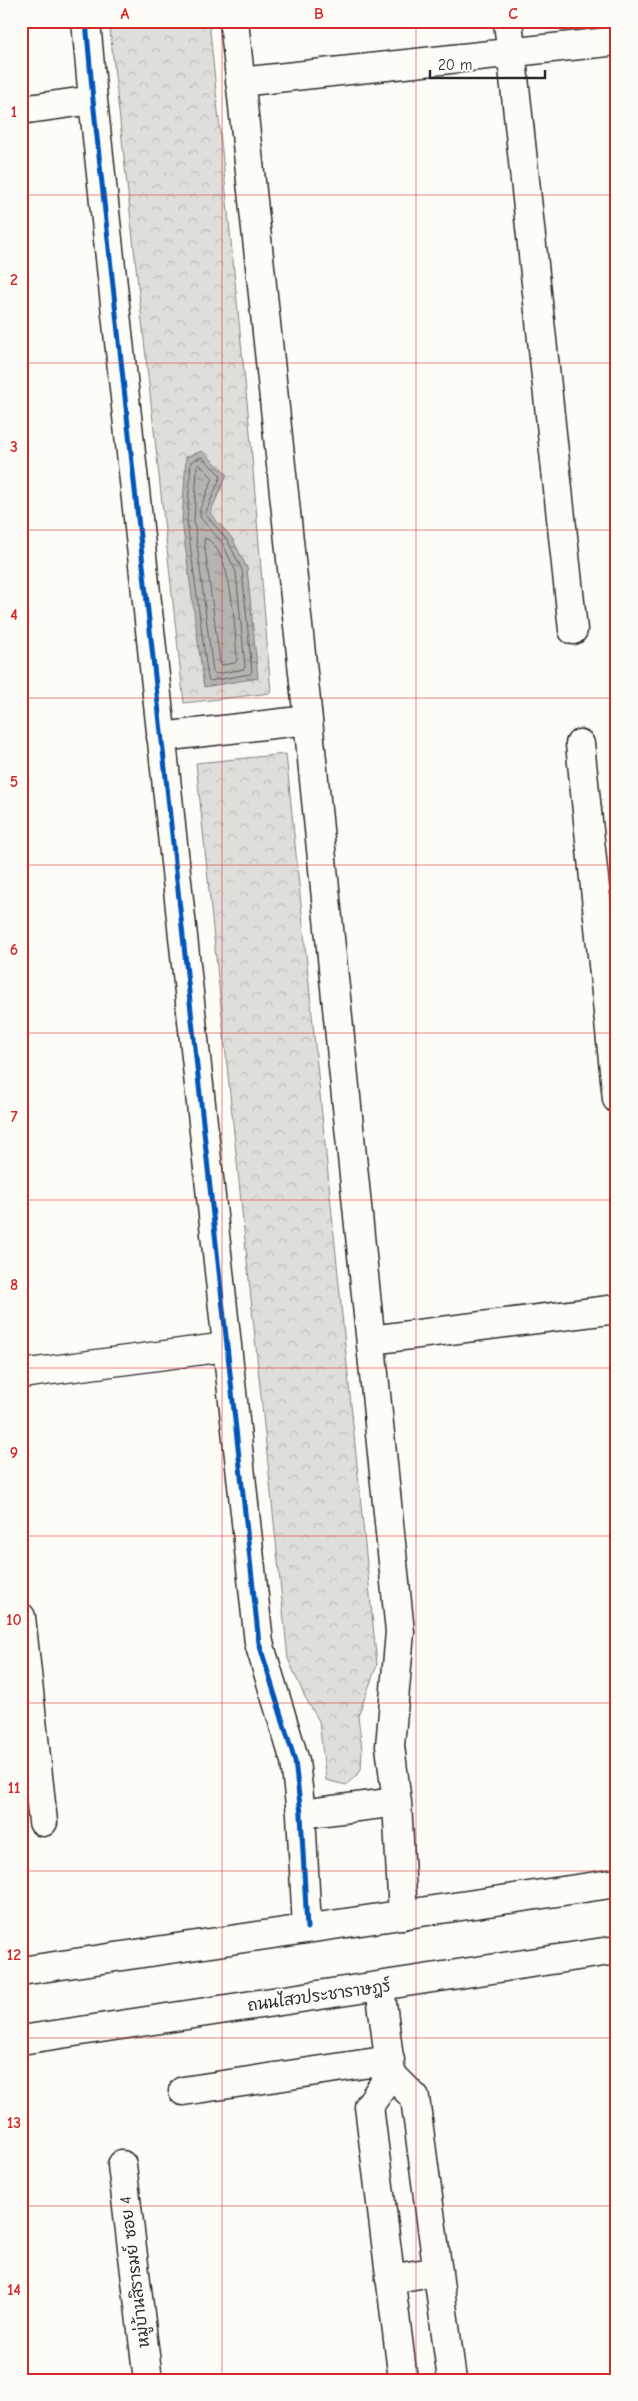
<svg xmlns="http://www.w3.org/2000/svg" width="638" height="2401" font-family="'Comic Neue','Playpen Sans Thai',sans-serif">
<defs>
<pattern id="park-crowns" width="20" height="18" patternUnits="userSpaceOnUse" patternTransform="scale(1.25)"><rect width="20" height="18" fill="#dfdeda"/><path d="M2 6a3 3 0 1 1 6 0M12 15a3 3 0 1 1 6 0" fill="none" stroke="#c0bfbb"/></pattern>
<pattern id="water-ripples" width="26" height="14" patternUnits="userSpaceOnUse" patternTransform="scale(1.25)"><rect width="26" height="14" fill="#b5b4b1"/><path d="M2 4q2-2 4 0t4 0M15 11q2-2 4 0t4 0" fill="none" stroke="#939390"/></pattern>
</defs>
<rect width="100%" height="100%" fill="#fdfcf7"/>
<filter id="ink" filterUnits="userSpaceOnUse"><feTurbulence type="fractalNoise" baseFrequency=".02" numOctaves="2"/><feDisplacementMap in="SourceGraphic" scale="10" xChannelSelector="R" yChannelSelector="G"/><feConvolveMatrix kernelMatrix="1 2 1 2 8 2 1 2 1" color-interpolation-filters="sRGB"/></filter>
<g filter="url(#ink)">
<!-- park -->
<path fill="url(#park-crowns)" stroke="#858482" d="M109,21h100l41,411 21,261 -87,10z
M286,754l91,911 -19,51 4,33 -1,22 -15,14 -20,-5 -7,-59 -14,-24 -17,-38 -92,-896z"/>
<!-- water -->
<path fill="url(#water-ripples)" stroke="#7e7d7b" d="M202,451l25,23 -17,39 22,25 15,30 11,110 -54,9 -22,-165 4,-65z"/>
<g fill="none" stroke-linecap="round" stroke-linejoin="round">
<!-- shore -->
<path stroke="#626261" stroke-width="1" d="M202,457l19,19 -16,38 23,27 14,29 10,102 -2,2 -40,7 -2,-2 -21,-157 4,-60z
M199,464l14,14 -13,31v8l23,27 13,28 9,94 -1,3 -28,5 -3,-2 -19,-151 3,-54z
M205,538c28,10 30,96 32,122l-2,3 -13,2 -2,-2 -16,-122z"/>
<defs>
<path id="minor" d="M86,21l7,79 166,1543 36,118 6,53 6,114
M234,21l74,699 92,912 -10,114 7,56 6,113
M508,21l65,609
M240,82l377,-41
M21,110l72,-10
M161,737l147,-17
M580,744l37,355
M371,1340l246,-31
M21,1374l205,-27
M21,1617l22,205
M301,1814l96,-12
M380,1987l11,87 24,24 37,282
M391,2074l-22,32 34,274
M183,2091l207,-31
M122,2165l26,215
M390,2279l48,-8"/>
<path id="secondary" d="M21,1971l596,-88
M21,2040l596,-90"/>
</defs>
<!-- minor casing -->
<use href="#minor" stroke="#2b2b2b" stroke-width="31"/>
<!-- secondary casing -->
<use href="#secondary" stroke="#2b2b2b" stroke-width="31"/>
<!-- minor -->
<use href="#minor" stroke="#fdfcf7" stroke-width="28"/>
<!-- secondary -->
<use href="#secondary" stroke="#fdfcf7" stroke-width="28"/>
<defs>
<path id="cycleway" d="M86,21l7,79 166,1543 36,118 6,53 6,114"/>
</defs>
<!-- cycleway casing -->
<use href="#cycleway" stroke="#fdfcf7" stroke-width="8"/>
<!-- cycleway -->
<use href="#cycleway" stroke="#0057b8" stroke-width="5"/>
</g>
</g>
<!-- grid -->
<path fill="none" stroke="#d62828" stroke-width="1" stroke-opacity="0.55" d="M222,21v2359M416,21v2359M21,195h596M21,363h596M21,530h596M21,698h596M21,865h596M21,1033h596M21,1200h596M21,1368h596M21,1536h596M21,1703h596M21,1871h596M21,2038h596M21,2206h596"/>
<g text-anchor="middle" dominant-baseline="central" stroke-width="5" stroke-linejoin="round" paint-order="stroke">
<!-- street labels -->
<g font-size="16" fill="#2b2b2b" stroke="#fdfcf7">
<text transform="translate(319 1996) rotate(-8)">ถนนไสวประชาราษฎร์</text>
<text transform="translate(135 2272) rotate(-97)">หมู่บ้านสิรารมย์ ซอย 4</text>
</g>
</g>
<!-- margin -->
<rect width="638" height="2401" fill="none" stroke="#fdfcf7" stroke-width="55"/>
<!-- scale -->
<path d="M430 70v8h115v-8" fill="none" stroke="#2b2b2b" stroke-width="2.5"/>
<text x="438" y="70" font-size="15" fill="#2b2b2b" stroke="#fdfcf7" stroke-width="4" paint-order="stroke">20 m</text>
<rect x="28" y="28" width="582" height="2346" fill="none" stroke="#d62828" stroke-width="2"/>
<g font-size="16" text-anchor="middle" font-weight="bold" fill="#d62828">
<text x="125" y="19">A</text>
<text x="319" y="19">B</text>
<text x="513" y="19">C</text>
<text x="14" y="117">1</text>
<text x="14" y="285">2</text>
<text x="14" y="452">3</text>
<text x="14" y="620">4</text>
<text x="14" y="787">5</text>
<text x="14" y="955">6</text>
<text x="14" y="1122">7</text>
<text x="14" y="1290">8</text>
<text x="14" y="1458">9</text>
<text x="14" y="1625">10</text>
<text x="14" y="1793">11</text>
<text x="14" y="1960">12</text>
<text x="14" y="2128">13</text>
<text x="14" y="2295">14</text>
</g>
</svg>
